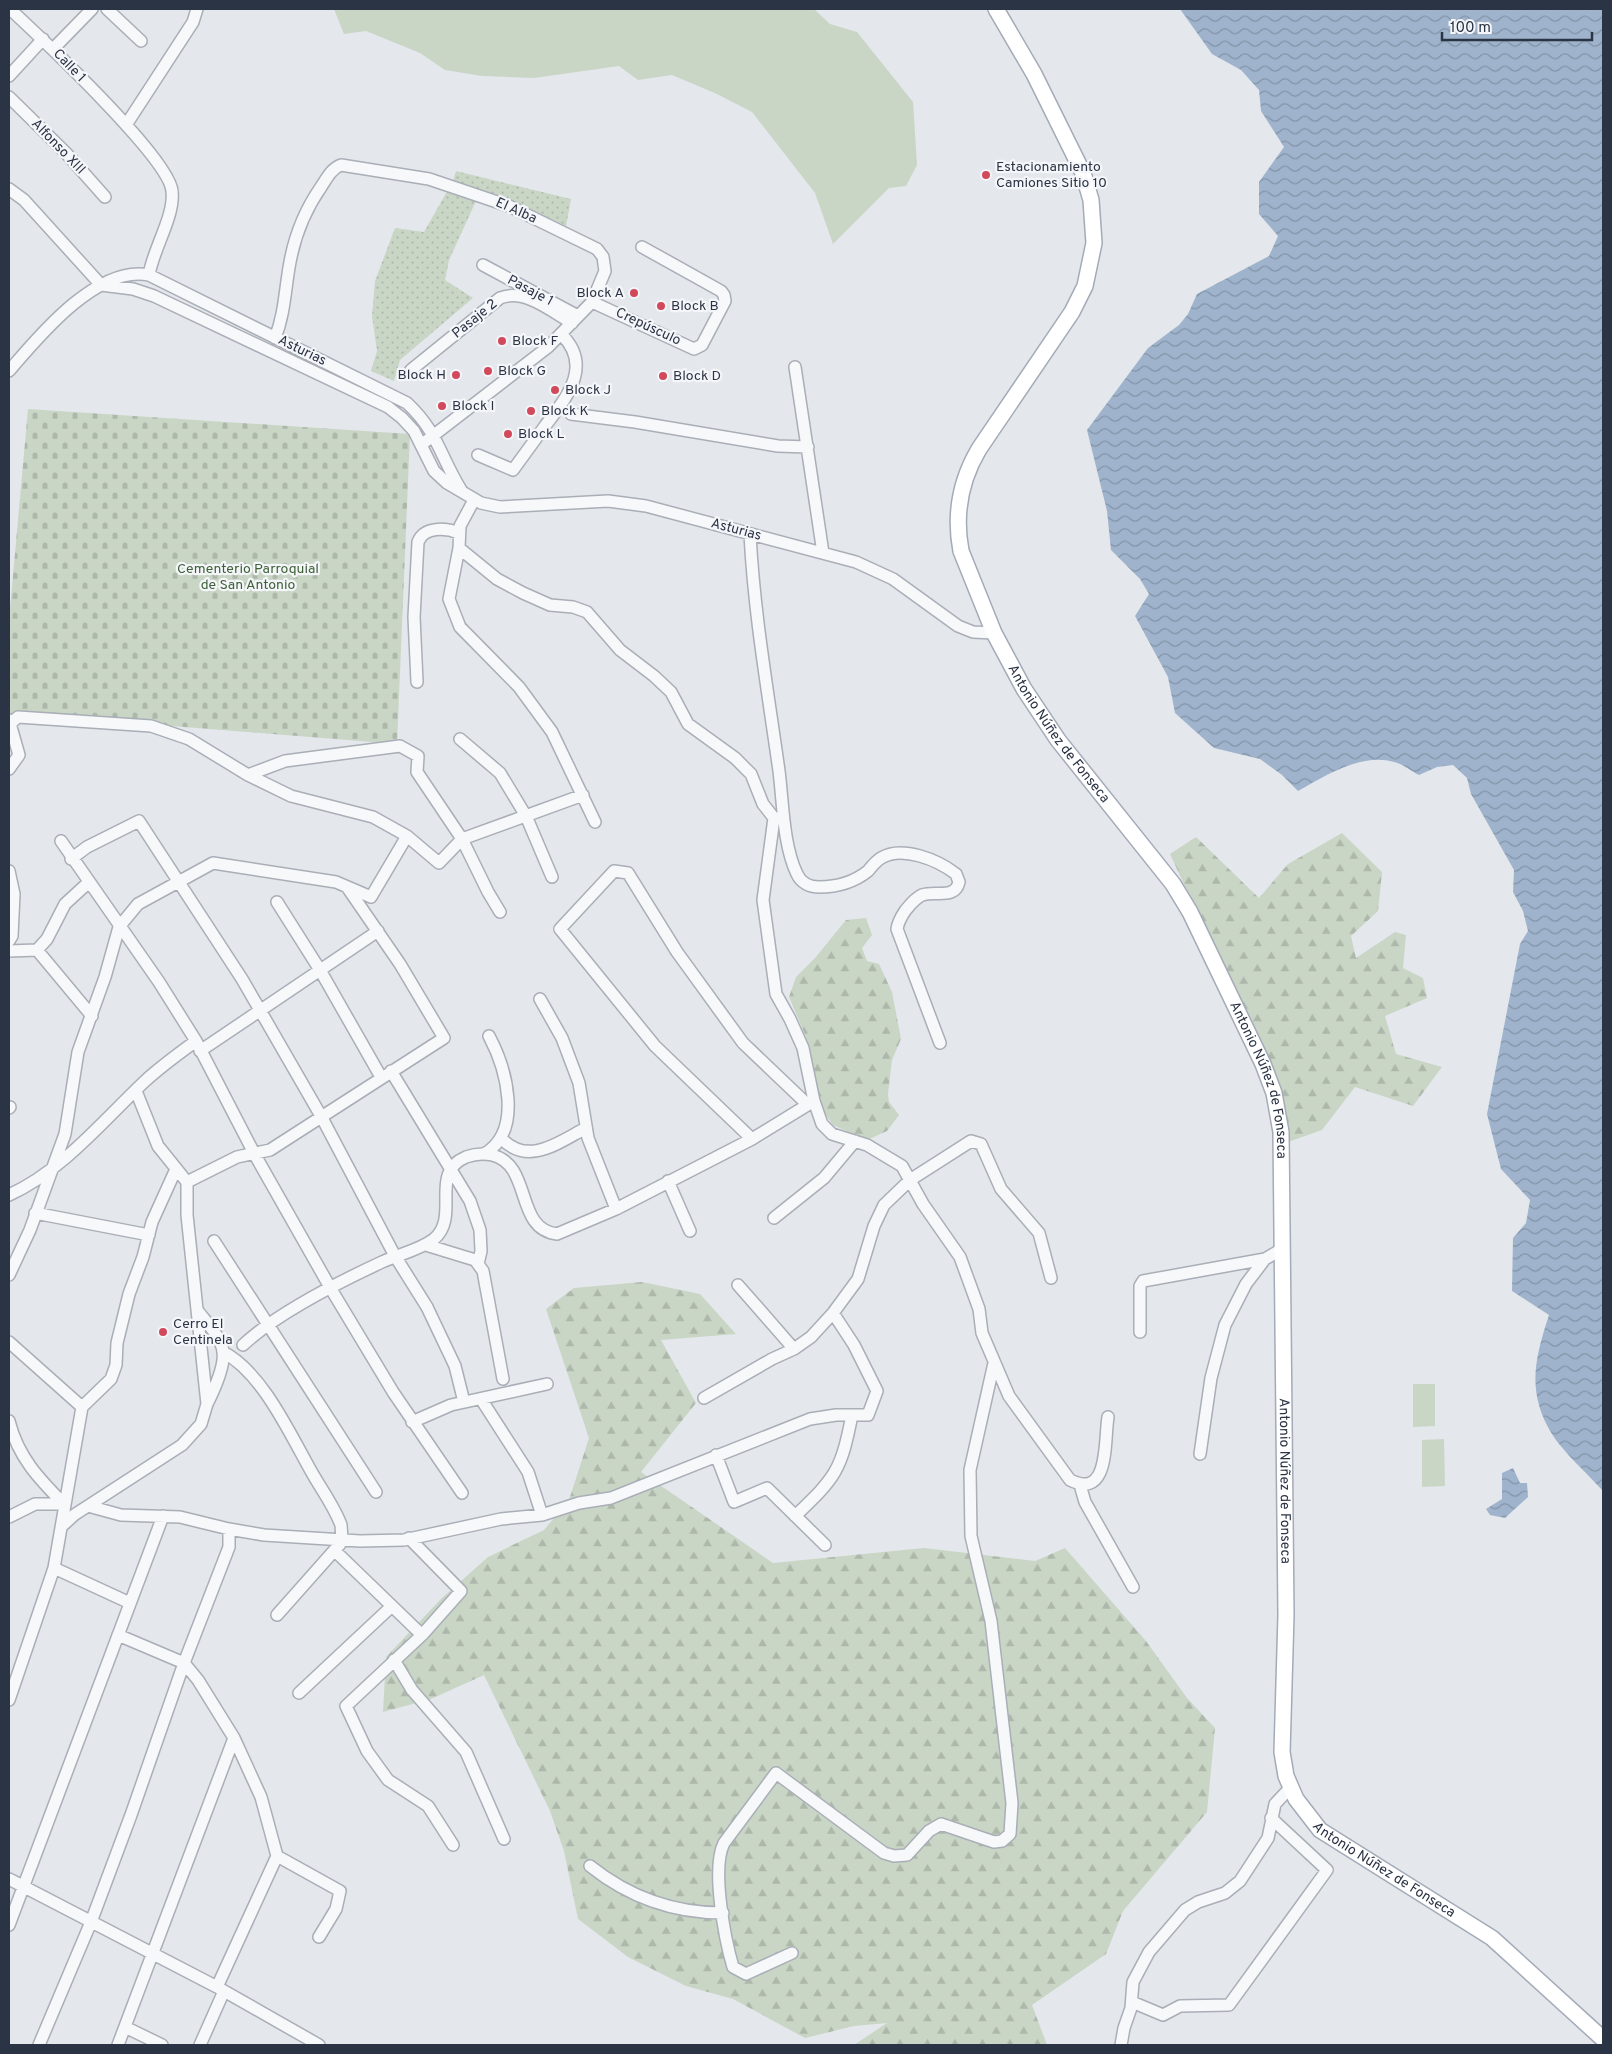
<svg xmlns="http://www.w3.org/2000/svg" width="1612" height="2054" font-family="Overpass,sans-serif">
<defs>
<pattern id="forest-firs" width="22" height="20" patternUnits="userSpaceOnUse" patternTransform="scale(1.25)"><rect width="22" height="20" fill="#c9d6c5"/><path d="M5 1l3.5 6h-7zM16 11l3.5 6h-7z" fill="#adb8ab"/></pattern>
<pattern id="cemetery-stones" width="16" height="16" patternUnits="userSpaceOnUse" patternTransform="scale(1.25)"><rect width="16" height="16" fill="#c9d6c5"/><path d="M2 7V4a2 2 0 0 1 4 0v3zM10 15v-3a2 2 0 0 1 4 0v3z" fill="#adb8ab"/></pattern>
<pattern id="park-dots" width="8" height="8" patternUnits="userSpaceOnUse" patternTransform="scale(1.25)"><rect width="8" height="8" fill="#c9d6c5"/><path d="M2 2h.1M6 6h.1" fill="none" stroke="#adb8ab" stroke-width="1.8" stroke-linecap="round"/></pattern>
<pattern id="water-waves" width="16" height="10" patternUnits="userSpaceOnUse" patternTransform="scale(1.25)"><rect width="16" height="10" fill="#9fb4cc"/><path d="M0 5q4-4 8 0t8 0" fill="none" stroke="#8293a7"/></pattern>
</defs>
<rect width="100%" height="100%" fill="#e4e7ec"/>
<!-- grass -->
<path fill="#c9d6c5" d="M334,9h480l16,15 27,8 56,70 4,63 -11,21 -17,2 -56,56 -18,-51 -63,-81 -35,-18 -45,-19 -34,5 -19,-14 -85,12 -52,-2 -37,-6 -25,-17 -54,-22 -22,3z
M1413,1384h22v42l-22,1z
M1444,1439l1,47 -23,1v-47z"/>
<!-- forest -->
<path fill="url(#forest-firs)" d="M1342,833l40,39 -4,39 -27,25 5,22 39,-26 11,3 -3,33 20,10 4,20 -42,18 11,38 46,13 -29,39 -58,-19 -33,43 -34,12 -78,-202 -40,-86 26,-17 63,61 29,-34z
M866,918l6,17 -10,13 5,13 12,3 13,28 9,47 -9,21 -4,34 1,8 10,13 -12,16 -20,9 -34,-15 -10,-14 -17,-74 -17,-40 7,-20 19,-19 31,-38z
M642,1282l58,12 36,40 -75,6 35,63 -55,69 132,91 151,-15 111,13 30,-13 81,93 41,57 28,30 -8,84 -84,99 -17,43 -74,51 15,40h-193l33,-22 -33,3 -49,12 -72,-39 -47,-13 -58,-29 -50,-38 -14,-68 -14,-40 -66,-136 -53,24 -48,13 3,-55 55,-58 47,-42 56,-27 25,-30 20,-62 -43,-129 28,-21z"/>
<!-- cemetery -->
<path fill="url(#cemetery-stones)" d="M28,409l382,25 -13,310 -388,-31v-93z"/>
<!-- park -->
<path fill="url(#park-dots)" d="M456,171l115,28 -5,27 -44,-21 -41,-15 -32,70 -4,20 28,18 -73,62 -6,21 -23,-10 6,-20 -5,-35 3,-35 20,-53 29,4 29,-51z"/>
<!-- water -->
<path fill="url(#water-waves)" d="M1180,9h423v1482c-15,-17 -40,-39 -51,-57 -26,-42 -17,-76 -3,-119l-37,-24 1,-53 13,-15 4,-23 -29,-31 -14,-55 33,-170 8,-13 -5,-20 -10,-19 1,-22 -43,-76 -4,-16 -14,-13 -16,2 -18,8c-8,-4 -16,-11 -25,-13 -32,-10 -69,14 -96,29l-16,-16 -22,-16 -46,-11 -39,-35 -7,-36 -33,-61 14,-22 -9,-15 -29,-29 -4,-39 -20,-81 61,-82 31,-23 9,-11 9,-20 72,-38 9,-20 -19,-22v-32l25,-35 -23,-36 -2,-21 -18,-20 -29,-16z
M1513,1468l7,15h7l1,14 -23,21 -15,-3 -4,-6 16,-10v-26z"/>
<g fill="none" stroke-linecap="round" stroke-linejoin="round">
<defs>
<path id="minor" d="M10,9c30,28 159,149 162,182 3,25 -19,58 -23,84
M107,9l34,32
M53,49l39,-40
M9,76l34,-37
M9,97l57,56 39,44
M126,125l67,-103 4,-13
M9,189l15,11 77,85 32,4 21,7 234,111 14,11 12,13 20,40 13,12 34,20 19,4 108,-6 38,5 210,56 37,17 65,47 15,6 21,1
M483,265l95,51
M592,302l102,47 8,-4 23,-44 -1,-6 -3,-4 -79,-44
M275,338c10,-25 10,-50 15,-76 5,-27 15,-52 31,-75 6,-9 10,-18 20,-22l88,14 80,27 88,43 6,8 2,14 -13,31 -44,45 -127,98
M795,367l28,186
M411,370l89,-72c24,-10 51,13 72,25
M9,371c29,-34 89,-107 140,-96l258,128c31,29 33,53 54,87
M571,414l64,8 143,24 30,1
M478,455l35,15c11,-15 21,-29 32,-44 21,-28 49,-60 16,-92
M474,500l-14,26 -1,22 -10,51 11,28 59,60 33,45 43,90
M750,534c4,80 18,158 29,237 4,31 4,74 18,103 4,9 13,13 22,13 18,0 34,-4 49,-16 4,-5 8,-10 13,-13 21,-13 57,2 75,16l3,8c-4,18 -24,8 -37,13 -8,4 -12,10 -17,16 -4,6 -7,11 -8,18l43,114
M459,548l38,31 26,14 27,12 23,2 14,5 33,38 34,26 17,16 17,32 47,34 16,16 12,30 11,14h7
M417,682l-3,-65 4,-75c6,-16 28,-14 41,-9
M9,720l10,35 -10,14
M11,723l7,-6 133,9 38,13 59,36 43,21 82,21 34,19 32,27 23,-24 121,-44
M460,739l40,34 26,43 26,61
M248,775l37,-14 115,-15 18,10 -1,16 45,67 26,53 12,20
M774,818l-11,82 13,94 14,25 13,29 11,53 8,23 10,10 35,11 35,21 21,38 37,53 19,52 3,24 27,63 61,84c40,20 34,-39 38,-63
M61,841l98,141 37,59 59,114 76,134 62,103 69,101
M71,859l16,-12 52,-26 103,158 79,137 74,140 32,51 28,59 9,36
M9,871l5,23 -2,42 -3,5
M277,902l43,68 61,107
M37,950l55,66
M9,951l28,-1 10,-11 18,-35 24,-22
M540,999l22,39 17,45 9,55 28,71
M200,1051l178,-120
M391,1071l79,130 10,29 1,21 -3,13
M9,1108l1,-1
M501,1138c27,29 58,4 85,-10
M752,1139l-97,-93 -95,-117 54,-58 14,2 49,79 66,91 64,61
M484,1154c40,-23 22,-86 5,-118
M668,1181l22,50
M187,1182l50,-25 33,-7 174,-112 -44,-74 -53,-77
M9,1195c53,-24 94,-74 135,-113 16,-15 34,-28 52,-41
M35,1213l114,22
M774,1218l50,-40 31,-37
M214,1241l162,251
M426,1245l49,15 8,11 20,108
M9,1275l21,-45 35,-96 13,-82 27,-75 14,-50 19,-23 75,-41 123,19 35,15 36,-61
M738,1285l56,64
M198,1311c8,11 24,27 25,41 2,14 -10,40 -16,52
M1140,1332v-46l3,-5 122,-22
M9,1342l73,65
M243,1345c34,-32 96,-63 139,-83 17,-8 38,-12 52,-23 27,-23 -6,-66 32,-82 8,-3 17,-4 26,-2 41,10 22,74 65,79l59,-25 136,-70 62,-38
M223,1352c39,20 67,82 88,119 10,18 23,35 30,54l1,14 -2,5 -63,71
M704,1398l68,-39 22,-10 17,-12 22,-24 25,-34 16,-53 10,-21 26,-25 61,-39 10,3 20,45 38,44 12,45
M481,1399l47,73 14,43
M9,1421c9,36 30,58 55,83
M412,1422l39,-17 96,-21
M1200,1454l11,-76 14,-53 21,-41 19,-25 17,-10
M716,1455l18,47 33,-14 58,57
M1080,1485l5,17 48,85
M88,1506l33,9 59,2 49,12 35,6 96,6 44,-1 97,-21 41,-4 37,-12 32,-5 199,-79 26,-4h32l9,-24 -23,-46 -21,-32
M795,1516c41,-39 46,-45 57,-101
M9,1517l26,-13h29
M62,1526l12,-11 108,-70 19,-21 6,-20 -20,-189v-33l-29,-36 -22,-55
M409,1538l52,53 -39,44 -76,71 21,45 21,29 40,26 25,39
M335,1551l87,84
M54,1568l76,35
M118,1635l66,28 14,17 36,58 27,59 16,59 -60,131
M394,1660l18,30 54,62 38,87
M299,1693l93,-87
M9,1700l45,-132 28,-161 29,-28 5,-14 1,-22 12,-49 14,-37 9,-35 24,-53
M277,1856l63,35 -4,18 -17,28
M590,1866c40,32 83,47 133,47
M9,1879l208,108 102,58
M9,1925l154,-409
M792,1953l-46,21 -13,-7c-8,-27 -22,-99 -9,-124l52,-70 108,80 10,3 13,-1 22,-24 12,-7 53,18 8,-1 8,-7 2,-31 -21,-182 -20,-85 -1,-66 24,-107
M1132,2002l31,13 17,-9 49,-1 98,-135 -56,-52
M125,2027l37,18
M39,2045l52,-123 40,-107 53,-152 45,-116v-18
M118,2045l116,-307
M200,2045l24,-54
M1121,2045l3,-17 7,-20 2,-26 16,-30 36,-42 13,-8 27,-9 15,-12 28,-43 7,-34 15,-16"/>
<g id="major">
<path id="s1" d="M996,9l38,65 49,99 8,27 3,43 -9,43 -13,26 -93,137c-19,32 -25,65 -18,102l33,82 30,56 34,51 115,144 17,28 73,152 11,29 7,39 5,483 -4,137 4,24 10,23 24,31 172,108 111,101"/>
</g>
</defs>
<!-- minor casing -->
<use href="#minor" stroke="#a9aeb7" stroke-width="14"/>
<!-- major casing -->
<use href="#major" stroke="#a3abb8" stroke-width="18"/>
<!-- minor -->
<use href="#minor" stroke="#f7f8fa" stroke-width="11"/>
<!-- major -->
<use href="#major" stroke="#fff" stroke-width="15"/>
</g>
<!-- markers -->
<g fill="#d1495b" stroke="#f4f6f9" stroke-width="2">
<circle cx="986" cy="175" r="5"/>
<circle cx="634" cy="293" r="5"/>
<circle cx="661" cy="306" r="5"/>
<circle cx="502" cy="341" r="5"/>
<circle cx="488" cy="371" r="5"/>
<circle cx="456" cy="375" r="5"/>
<circle cx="663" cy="376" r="5"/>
<circle cx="555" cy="390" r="5"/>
<circle cx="442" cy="406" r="5"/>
<circle cx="531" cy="411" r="5"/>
<circle cx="508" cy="434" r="5"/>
<circle cx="163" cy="1332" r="5"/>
</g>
<g text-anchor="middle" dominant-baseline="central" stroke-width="4.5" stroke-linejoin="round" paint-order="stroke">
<!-- street labels -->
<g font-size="14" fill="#2b3445" stroke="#f4f6f9">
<text transform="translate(69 66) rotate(46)">Calle 1</text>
<text transform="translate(58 147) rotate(46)">Alfonso XIII</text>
<text transform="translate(516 211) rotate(24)">El Alba</text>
<text transform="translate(530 291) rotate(28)">Pasaje 1</text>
<text transform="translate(475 319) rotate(-39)">Pasaje 2</text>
<text transform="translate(648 327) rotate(25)">Crepúsculo</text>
<text transform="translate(302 351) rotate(26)">Asturias</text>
<text transform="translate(736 530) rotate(15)">Asturias</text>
<text stroke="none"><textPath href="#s1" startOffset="810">Antonio Núñez de Fonseca</textPath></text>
<text stroke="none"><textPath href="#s1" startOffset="1215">Antonio Núñez de Fonseca</textPath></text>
<text stroke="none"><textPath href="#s1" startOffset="1620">Antonio Núñez de Fonseca</textPath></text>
<text stroke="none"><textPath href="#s1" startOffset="2055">Antonio Núñez de Fonseca</textPath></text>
</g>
<!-- poi labels -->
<g font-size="14" fill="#2b3445" stroke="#f4f6f9" text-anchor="start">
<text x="996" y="167">Estacionamiento<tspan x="996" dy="16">Camiones Sitio 10</tspan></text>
<text x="624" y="293" text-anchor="end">Block A</text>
<text x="671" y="306">Block B</text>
<text x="512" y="341">Block F</text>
<text x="498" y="371">Block G</text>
<text x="446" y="375" text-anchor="end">Block H</text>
<text x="673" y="376">Block D</text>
<text x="565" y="390">Block J</text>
<text x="452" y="406">Block I</text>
<text x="541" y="411">Block K</text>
<text x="518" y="434">Block L</text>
<text x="173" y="1324">Cerro El<tspan x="173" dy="16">Centinela</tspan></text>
</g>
<!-- park labels -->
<g font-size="14" fill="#3f6138" stroke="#f4f6f9">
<text x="248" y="569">Cementerio Parroquial<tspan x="248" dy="16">de San Antonio</tspan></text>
</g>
</g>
<!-- border -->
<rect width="1612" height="2054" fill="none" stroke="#2b3445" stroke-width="20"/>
<!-- scale -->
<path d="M1442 32v8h150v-8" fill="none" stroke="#2b3445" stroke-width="2.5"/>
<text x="1450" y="32" font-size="15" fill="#2b3445" stroke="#f4f6f9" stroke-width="4" paint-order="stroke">100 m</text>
</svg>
